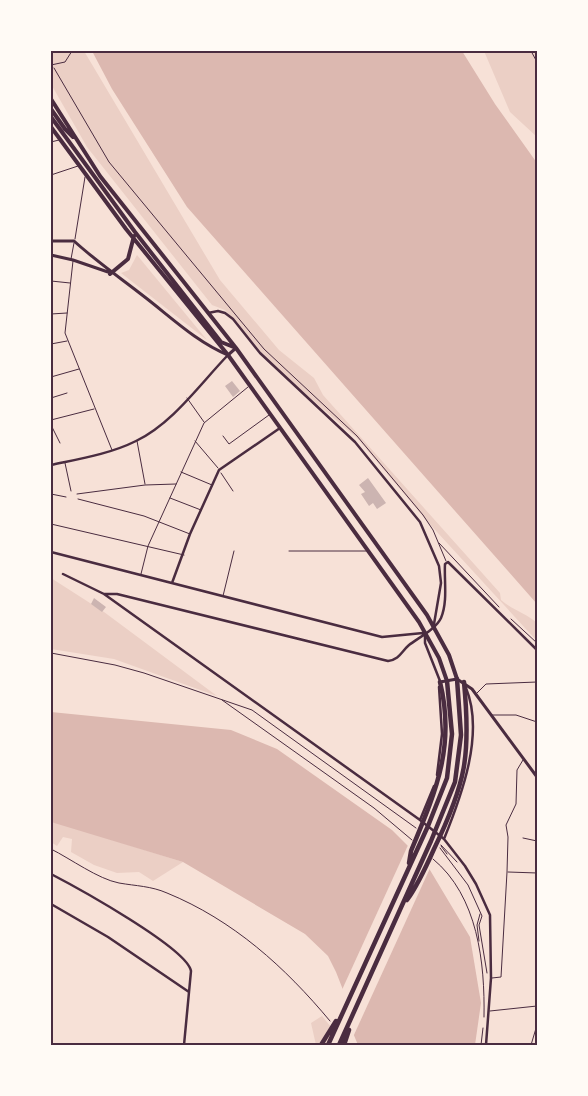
<svg xmlns="http://www.w3.org/2000/svg" width="588" height="1096" font-family="'Archivo Narrow',sans-serif">
<rect width="100%" height="100%" fill="#f7e1d7"/>
<!-- green -->
<path fill="#ebcfc5" d="M51,51h33l136,229 59,70 35,28 9,17 177,198 1,7c11,10 25,13 36,23v18l-111,-121 -69,-82 -87,-74 -45,-54 -13,-5 -125,-158 -36,-63z
M484,51h50l3,6v80l-27,-25z
M137,255l70,85 -86,-67 8,-3z
M51,578l53,34 113,84 -103,-37 -63,-10z
M51,822l10,2 122,38 -30,19 -14,-9 -22,1 -23,-8 -23,-13 1,-13 -9,-2 -6,9 -6,-4z
M322,1016l9,11 -1,17 -14,1 -5,-22z"/>
<!-- water -->
<path fill="#dcb8b0" d="M92,51h370l33,53 42,59v441l-350,-397 -75,-118z
M51,712l180,18 46,19 115,81 35,35 43,72 11,66 -6,42h-117l-5,-12 -6,-33 -11,-28 -8,-16 -23,-22 -122,-72 -132,-40z"/>
<!-- pier -->
<path fill="#f7e1d7" d="M409,843l22,23 -78,171 -12,-45z"/>
<!-- building -->
<path fill="#ccb4b1" d="M232,381l8,10 -7,6 -8,-11z
M368,478l18,25 -9,6 -4,-6 -4,3 -8,-12 4,-2 -6,-7z
M94,598l12,9 -4,5 -11,-8z"/>
<g fill="none" stroke-linecap="round" stroke-linejoin="round">
<!-- path -->
<path stroke="#4a2c40" stroke-width="1" d="M531,51l6,11
M54,68l55,94 155,187 93,87 66,79 10,15 13,31
M221,473l12,18
M439,543l60,64
M511,619l26,24
M51,653l64,12 29,8 108,37 164,118
M222,700l152,108 38,32
M441,845l16,17
M441,846l6,8
M440,848l28,37 14,31 -3,9 8,48
M51,849c20,10 47,30 68,34 17,3 32,3 48,10 66,27 118,74 163,128
M433,859c45,37 52,104 51,158
M479,941l-2,-16 3,-11
M481,1045l2,-17"/>
<!-- service -->
<path stroke="#4a2c40" stroke-width="1" d="M51,65l14,-3 7,-11
M51,142l8,-2
M51,175l27,-9
M75,239l10,-62
M71,259l3,-16
M73,261l-8,72 47,117
M51,281l19,2
M51,314l16,-1
M51,344l16,-3
M51,377l28,-8
M51,398l16,-5
M187,398l17,24
M51,420l43,-11
M51,425l9,18
M223,436l6,8 40,-29
M137,441l8,43
M195,441l23,27
M65,463l6,28
M181,472l31,13
M51,494l15,3
M77,494l68,-9 31,-1
M170,498l31,12
M78,499l66,17 46,18
M51,524l133,31
M289,551h77
M141,574l7,-28 56,-123 44,-36
M223,596l11,-45
M477,693l9,-9 51,-2
M492,715h24l21,7
M523,838l14,3
M508,872l29,1
M492,978l9,-1 6,-105 1,-35 -2,-12 10,-21 1,-34 6,-10
M490,1011l47,-5
M531,1045l6,-20"/>
<!-- minor -->
<path stroke="#4a2c40" stroke-width="2.5" d="M208,313l10,-2 7,2 8,6 27,34 95,89 65,80 19,44 2,17 -7,41
M51,465c28,-6 59,-11 85,-24 37,-18 64,-57 92,-86
M51,552l331,85 41,-4
M63,574l41,20h13l271,67c12,-2 13,-9 21,-16 9,-7 27,-16 32,-27 7,-17 3,-37 4,-54l3,-2 89,88
M172,583l18,-49 29,-64 61,-42
M104,594l316,226 24,19 21,27 11,18 14,31 1,63 -5,67
M425,635v8l15,38
M437,775l5,-41 -3,-47
M420,820l14,-34
M444,839c17,-42 41,-105 22,-151
M51,874c25,13 136,74 140,97l-7,74
M51,904l57,33 81,55"/>
<!-- tertiary -->
<path stroke="#4a2c40" stroke-width="3" d="M51,241h23c23,21 48,38 72,57 27,21 51,44 82,57l8,-7
M51,255l22,5 35,12
M440,682l17,-3 15,10 65,88"/>
<!-- secondary -->
<path stroke="#4a2c40" stroke-width="4" d="M51,99l49,77 136,172 191,267 22,40 8,24
M51,109l14,20 8,8
M51,117l84,115 86,110 15,6
M51,127l75,102 102,126 191,267 20,36 8,23
M110,274l18,-15 6,-23"/>
<!-- trunk -->
<path stroke="#4a2c40" stroke-width="4.5" d="M409,863l2,-12c24,-58 45,-104 29,-169
M407,900c11,-15 19,-33 27,-51 32,-66 37,-94 30,-167
M321,1045l15,-24
M328,1045l100,-219 19,-48 5,-44 -5,-53
M339,1045l92,-204 24,-59 6,-47 -4,-56
M344,1045l5,-15"/>
</g>
<!-- border -->
<rect width="588" height="1096" fill="none" stroke="#fffaf5" stroke-width="105"/>
<rect x="52" y="52" width="484" height="992" fill="none" stroke="#4a2c40" stroke-width="2"/>
</svg>
